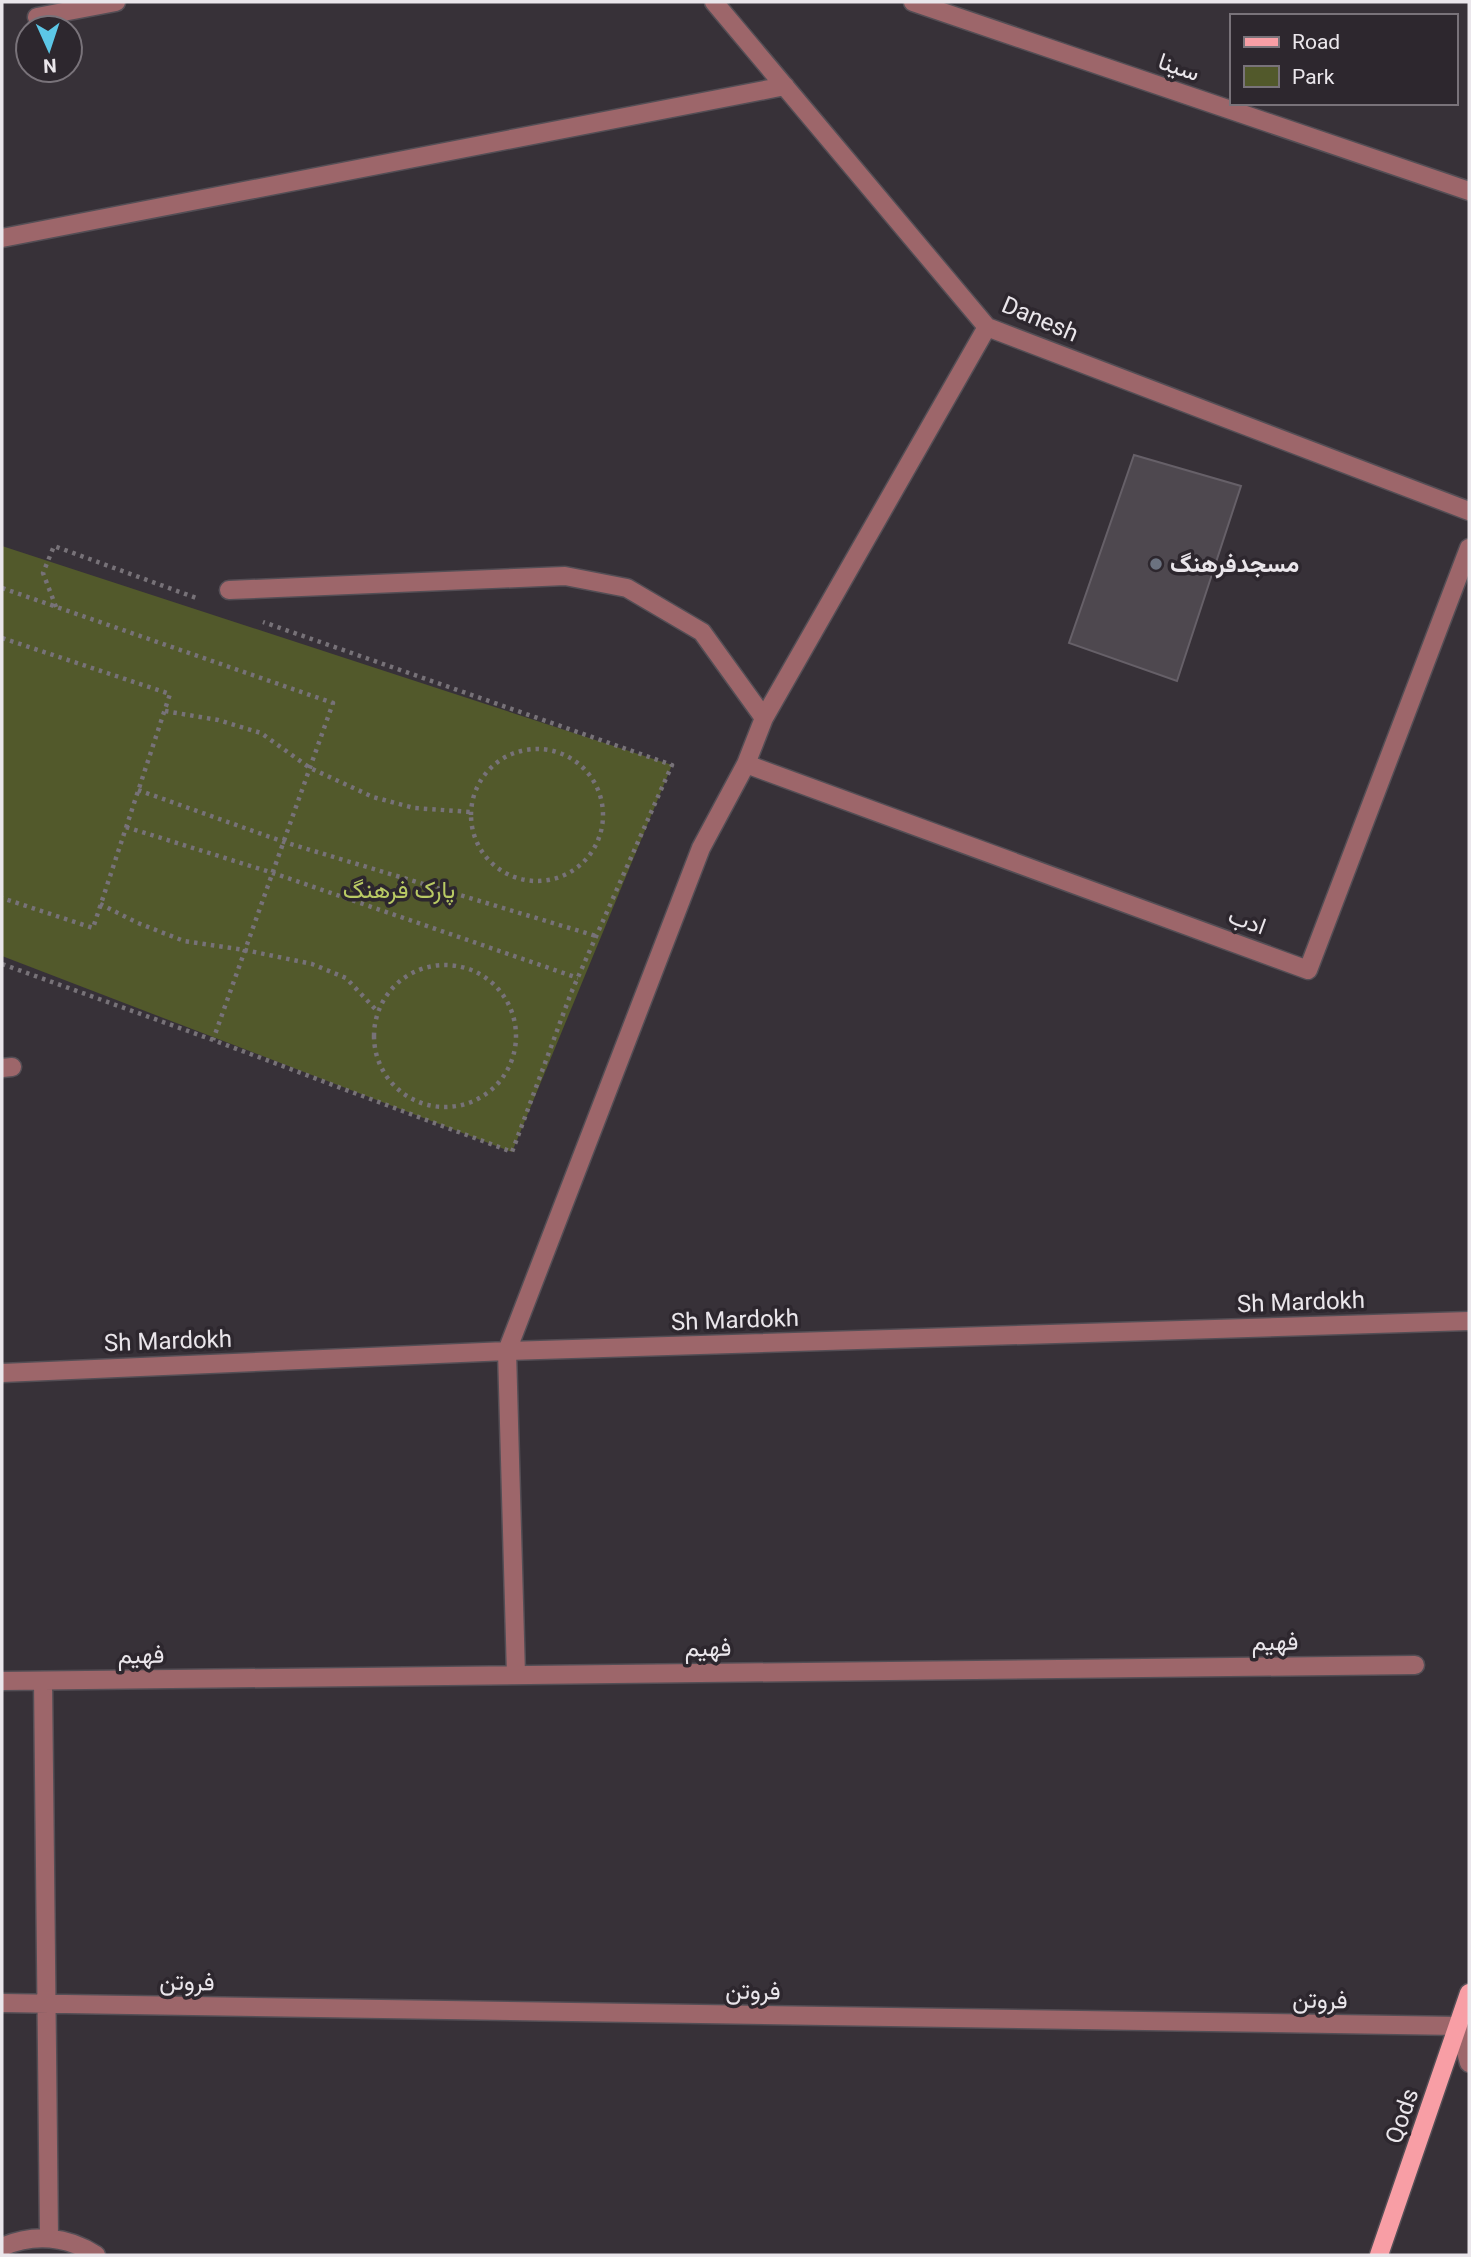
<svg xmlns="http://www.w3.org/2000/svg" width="1471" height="2257" font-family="Roboto,Vazirmatn,sans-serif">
<rect width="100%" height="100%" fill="#373138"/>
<!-- green -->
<path fill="#52592b" d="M2,546l670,219 -160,387 -510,-196z"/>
<!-- building -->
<path fill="#4e484f" stroke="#666068" stroke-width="2" d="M1134,455l107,31 -64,195 -108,-38z"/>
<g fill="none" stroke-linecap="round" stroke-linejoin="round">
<defs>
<path id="minor" d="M714,2l273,325 482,184
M913,2l556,189
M37,17l79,-15
M2,238l783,-152
M229,590l336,-14 62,12 75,44 62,86
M746,764l562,206 161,-422
M2,1068l10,-1
M2,1373l505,-22 962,-30
M516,1675l-9,-324 194,-503 45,-84 18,-46 223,-391
M2,1681l1413,-16
M43,1681l6,556
M2,2003l1457,23 10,37
M2,2247c32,-14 65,-11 94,8"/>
<path id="major" d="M1379,2255l90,-262"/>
</defs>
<!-- minor casing -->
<use href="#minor" stroke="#544e55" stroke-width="21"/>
<!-- major casing -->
<use href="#major" stroke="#544e55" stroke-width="21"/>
<!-- path -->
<path stroke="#777278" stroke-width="4.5" stroke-dasharray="3.5 5" stroke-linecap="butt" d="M2,588l331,115 -120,337
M56,607l-13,-34 11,-27 145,53
M2,638l168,56 -77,234 -91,-30
M165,711l53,9 43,13 49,35 63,29 41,11 57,4
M471 815a66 66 0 1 1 132 0a66 66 0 1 1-132 0Z
M138,790l146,52 312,94
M126,827l147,46 305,105
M100,904l38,19 46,18 61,9 67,14 34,14 32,34
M2,964l211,76 299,112 59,-159 101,-228 -409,-143
M374 1036a71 71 0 1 1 142 0a71 71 0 1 1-142 0Z"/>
<!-- minor -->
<use href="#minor" stroke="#9d666a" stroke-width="18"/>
<!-- major -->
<use href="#major" stroke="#f89ea5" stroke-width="18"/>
</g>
<!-- markers -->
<circle fill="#6b7280" stroke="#2d272e" stroke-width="2.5" cx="1156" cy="564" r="7"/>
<g text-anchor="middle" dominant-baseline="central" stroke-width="7" stroke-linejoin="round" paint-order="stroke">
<!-- street labels -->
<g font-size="24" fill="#eae6eb" stroke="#2d272e">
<text transform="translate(1179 67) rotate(19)">سینا</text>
<text transform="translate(1040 319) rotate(23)">Danesh</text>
<text transform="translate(1247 921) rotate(20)">ادب</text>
<text transform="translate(1301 1302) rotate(-2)">Sh Mardokh</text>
<text transform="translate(735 1320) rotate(-2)">Sh Mardokh</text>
<text transform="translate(168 1341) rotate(-2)">Sh Mardokh</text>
<text transform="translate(1275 1642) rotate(-1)">فهیم</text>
<text transform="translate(708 1648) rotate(-1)">فهیم</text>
<text transform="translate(141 1655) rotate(-1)">فهیم</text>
<text transform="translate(187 1982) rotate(1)">فروتن</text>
<text transform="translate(753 1991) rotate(1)">فروتن</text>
<text transform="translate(1320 2000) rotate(1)">فروتن</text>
<text transform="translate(1402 2116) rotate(-71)">Qods</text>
</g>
<!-- poi labels -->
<g font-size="24" font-weight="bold" fill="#eae6eb" stroke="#2d272e" text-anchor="start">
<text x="1170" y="564">مسجدفرهنگ</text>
</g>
<!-- park labels -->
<g font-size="24" fill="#b9ca64" stroke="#2d272e">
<text x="399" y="890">پارک فرهنگ</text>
</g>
</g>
<!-- border -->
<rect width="1471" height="2257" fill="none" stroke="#eae6eb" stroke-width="7"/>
<!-- legend -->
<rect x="1230" y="14" width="228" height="91" fill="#2d272e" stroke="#79737a" stroke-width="2"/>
<rect x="1244" y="37" width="35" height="10" fill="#f89ea5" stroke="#79737a" stroke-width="2"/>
<text x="1292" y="49" font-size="21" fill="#eae6eb">Road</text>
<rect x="1244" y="66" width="35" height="21" fill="#52592b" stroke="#79737a" stroke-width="2"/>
<text x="1292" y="84" font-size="21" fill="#eae6eb">Park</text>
<!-- north arrow -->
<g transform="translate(49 49) rotate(177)"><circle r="33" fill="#2d272e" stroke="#79737a" stroke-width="2"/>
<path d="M0-5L12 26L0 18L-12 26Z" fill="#5cc7e7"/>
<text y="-10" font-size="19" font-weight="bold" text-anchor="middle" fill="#eae6eb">N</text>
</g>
</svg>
